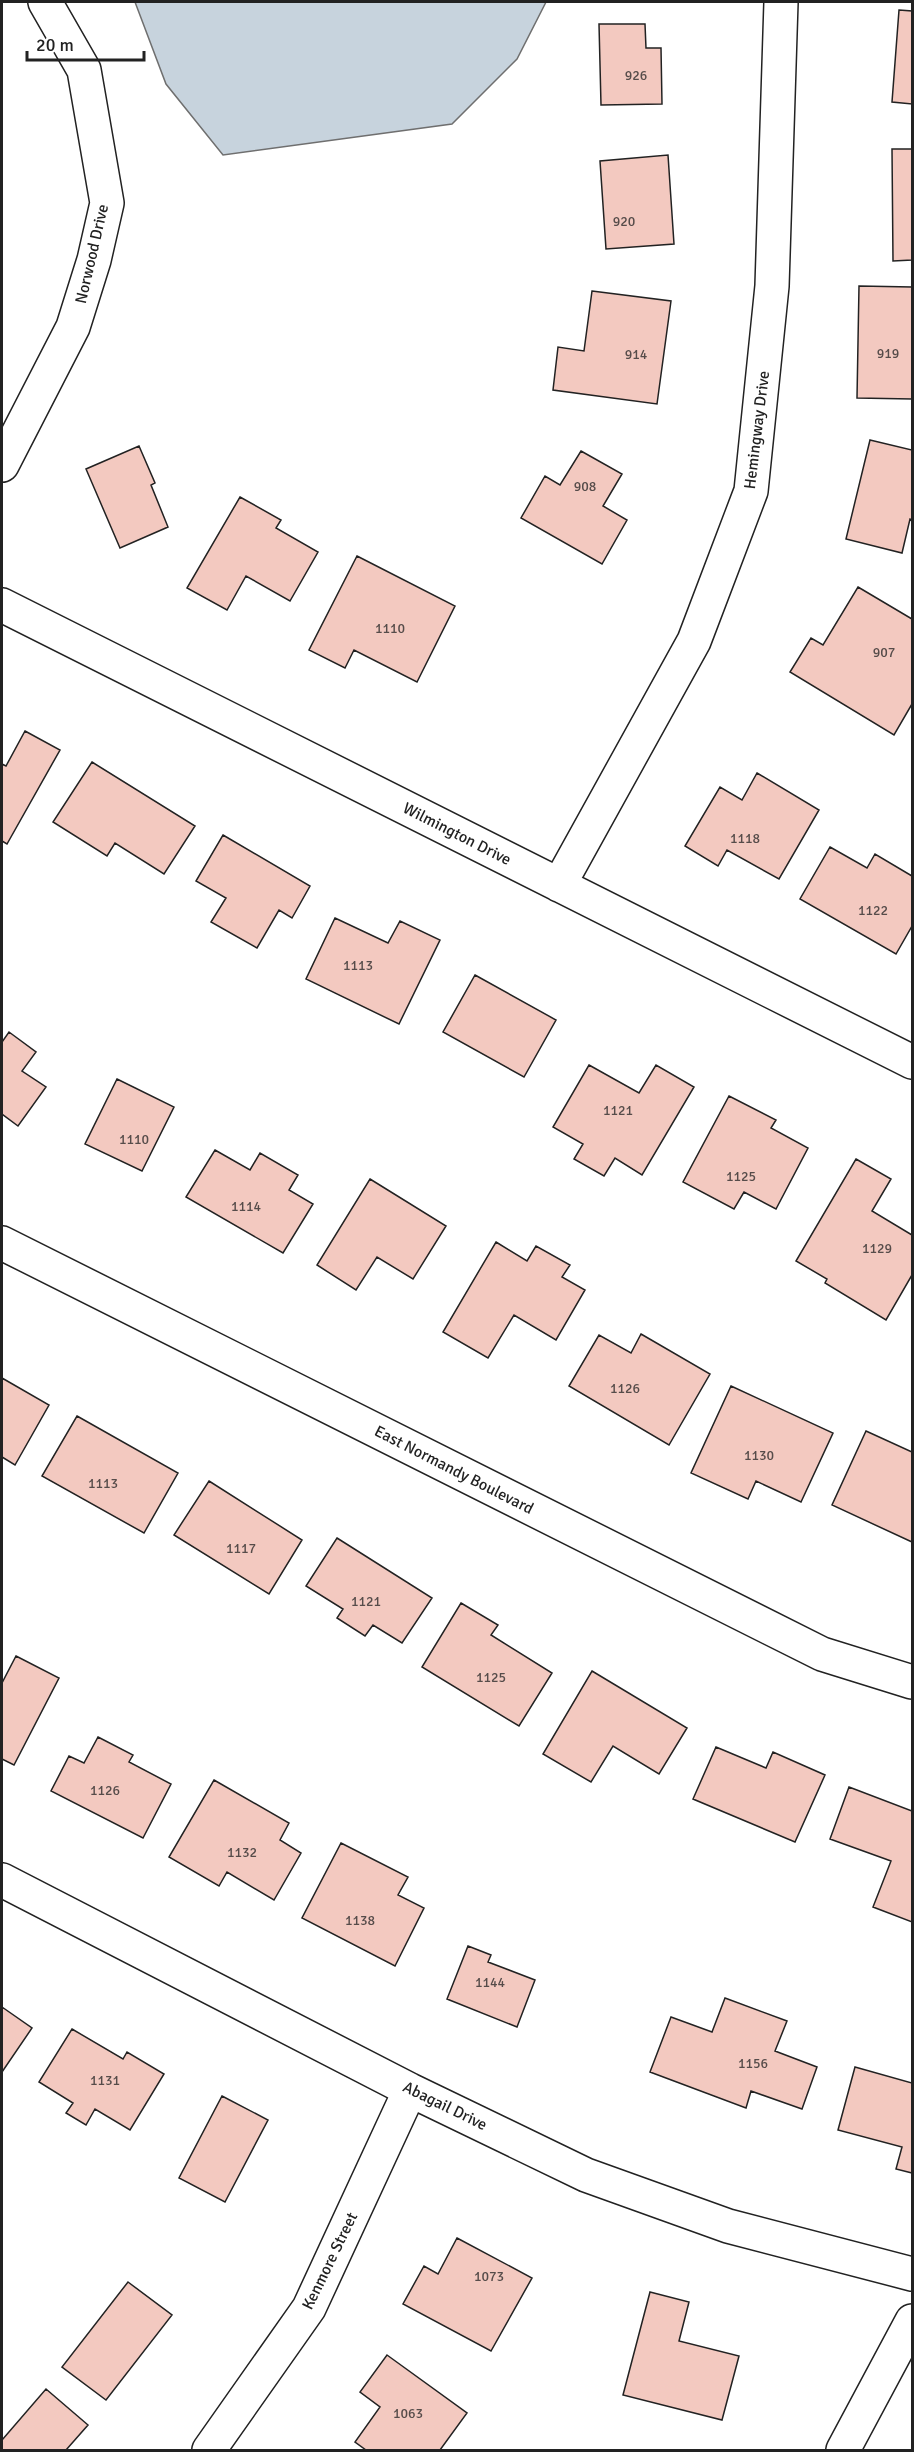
<svg xmlns="http://www.w3.org/2000/svg" width="914" height="2452" font-family="Signika,sans-serif">
<rect width="100%" height="100%" fill="#fff"/>
<!-- water -->
<path fill="#c7d3dd" stroke="#6f6f6f" stroke-width="1.5" d="M135,2h411l-29,57 -65,65 -229,31 -57,-71z"/>
<!-- building -->
<path fill="#f3c9c0" stroke="#222" stroke-width="1.5" d="M899,10l13,1v93l-20,-2z
M599,24h46l1,24h15l1,56 -61,1z
M892,149h20v111l-19,1z
M668,155l6,89 -68,5 -6,-88z
M859,286l53,1v112l-55,-1z
M592,291l79,10 -14,103 -104,-14 5,-43 26,4z
M870,440l42,10v70l-2,-1 -8,34 -56,-14z
M139,446l16,37 -4,2 17,42 -48,21 -34,-79z
M581,451l41,23 -19,32 24,14 -25,44 -81,-46 24,-42 15,9z
M240,497l41,23 -5,8 42,24 -28,49 -44,-25 -19,34 -40,-22z
M357,556l98,50 -38,76 -63,-32 -9,18 -36,-18z
M858,587l54,32v85l-18,31 -104,-63 21,-34 12,7z
M25,731l35,19 -53,94 -5,-3v-77l4,2z
M92,762l103,64 -31,48 -49,-31 -8,13 -54,-34z
M757,773l62,37 -40,69 -52,-29 -9,16 -33,-20 35,-59 22,13z
M223,835l87,51 -18,32 -13,-8 -22,38 -46,-26 15,-24 -30,-17z
M830,847l37,21 8,-14 37,22v50l-16,28 -96,-55z
M335,918l53,25 12,-22 40,19 -41,84 -93,-45z
M475,975l81,45 -32,57 -81,-45z
M9,1032l27,20 -14,19 24,16 -28,39 -16,-12v-72z
M589,1065l50,28 17,-28 38,22 -52,88 -27,-17 -11,18 -30,-17 9,-15 -30,-17z
M117,1079l57,28 -32,64 -57,-27z
M729,1096l47,24 -5,8 37,20 -32,61 -32,-17 -10,17 -51,-27z
M215,1150l35,20 10,-17 38,22 -9,15 24,14 -30,49 -97,-56z
M856,1159l35,20 -19,32 40,24v40l-26,45 -61,-37 2,-4 -31,-18z
M370,1179l76,47 -33,53 -36,-22 -21,33 -39,-25z
M496,1242l31,19 9,-15 34,19 -8,12 23,13 -29,50 -42,-25 -26,43 -45,-26z
M641,1334l69,40 -41,71 -100,-59 30,-51 32,18z
M2,1378l47,27 -34,60 -13,-8z
M731,1386l102,47 -32,69 -45,-21 -8,18 -57,-26z
M77,1416l101,57 -34,60 -102,-57z
M866,1431l46,21v90l-80,-37z
M209,1481l93,59 -33,54 -95,-59z
M337,1538l95,60 -30,45 -29,-18 -8,11 -28,-18 6,-9 -37,-23z
M461,1603l37,22 -7,10 61,38 -33,53 -97,-59z
M16,1656l43,22 -45,87 -12,-6v-76z
M592,1671l95,57 -28,46 -46,-28 -22,36 -48,-28z
M98,1737l35,18 -4,7 42,22 -28,54 -92,-47 18,-35 15,7z
M716,1747l50,21 7,-16 52,23 -30,67 -102,-43z
M214,1780l75,43 -9,17 21,13 -27,47 -47,-28 -8,14 -50,-29z
M849,1787l63,24v111l-39,-15 18,-46 -61,-22z
M341,1843l67,34 -10,18 26,13 -29,58 -93,-48z
M468,1946l23,9 -3,7 47,18 -18,47 -70,-28z
M725,1998l62,23 -12,30 42,16 -15,42 -51,-18 -5,17 -96,-36 21,-55 41,15z
M2,2007l30,21 -30,44z
M72,2029l51,30 4,-7 37,22 -34,56 -35,-21 -9,16 -20,-12 7,-10 -34,-21z
M855,2067l57,16v90l-16,-4 6,-22 -64,-17z
M222,2096l46,24 -43,82 -46,-24z
M457,2238l75,40 -41,73 -88,-47 21,-38 14,8z
M128,2282l44,33 -66,85 -44,-33z
M650,2292l39,10 -10,39 60,15 -17,64 -99,-25z
M387,2355l80,58 -27,37h-74l-11,-8 25,-35 -20,-15z
M46,2389l42,36 -22,25h-64v-10z"/>
<g fill="none" stroke-linecap="round" stroke-linejoin="round">
<defs>
<path id="minor" d="M2,465l71,-138 21,-67 13,-57 -23,-133 -39,-68
M2,605l910,457
M559,885l135,-244 57,-150 21,-205 9,-284
M2,1880l408,210 176,85 142,51 184,48
M209,2450l100,-142 101,-218
M843,2450l69,-129"/>
<path id="tertiary" d="M2,1243l820,411 90,28"/>
</defs>
<!-- minor casing -->
<use href="#minor" stroke="#222" stroke-width="36"/>
<!-- tertiary casing -->
<use href="#tertiary" stroke="#222" stroke-width="36"/>
<!-- minor -->
<use href="#minor" stroke="#fff" stroke-width="33"/>
<!-- tertiary -->
<use href="#tertiary" stroke="#fff" stroke-width="33"/>
</g>
<g text-anchor="middle" dominant-baseline="central" stroke-width="4.5" stroke-linejoin="round" paint-order="stroke">
<!-- number labels -->
<g font-size="14" fill="#564c4a">
<text x="636" y="75">926</text>
<text x="624" y="221">920</text>
<text x="888" y="353">919</text>
<text x="636" y="354">914</text>
<text x="585" y="486">908</text>
<text x="390" y="628">1110</text>
<text x="884" y="652">907</text>
<text x="745" y="838">1118</text>
<text x="873" y="910">1122</text>
<text x="358" y="965">1113</text>
<text x="618" y="1110">1121</text>
<text x="134" y="1139">1110</text>
<text x="741" y="1176">1125</text>
<text x="246" y="1206">1114</text>
<text x="877" y="1248">1129</text>
<text x="625" y="1388">1126</text>
<text x="759" y="1455">1130</text>
<text x="103" y="1483">1113</text>
<text x="241" y="1548">1117</text>
<text x="366" y="1601">1121</text>
<text x="491" y="1677">1125</text>
<text x="105" y="1790">1126</text>
<text x="242" y="1852">1132</text>
<text x="360" y="1920">1138</text>
<text x="490" y="1982">1144</text>
<text x="753" y="2063">1156</text>
<text x="105" y="2080">1131</text>
<text x="489" y="2276">1073</text>
<text x="408" y="2413">1063</text>
</g>
<!-- street labels -->
<g font-size="16" fill="#222" stroke="#fff">
<text transform="translate(92 254) rotate(-77)">Norwood Drive</text>
<text transform="translate(757 430) rotate(-83)">Hemingway Drive</text>
<text transform="translate(457 834) rotate(27)">Wilmington Drive</text>
<text transform="translate(454 1470) rotate(27)">East Normandy Boulevard</text>
<text transform="translate(445 2106) rotate(26)">Abagail Drive</text>
<text transform="translate(330 2261) rotate(-64)">Kenmore Street</text>
</g>
</g>
<!-- border -->
<rect width="914" height="2452" fill="none" stroke="#222222" stroke-width="6"/>
<!-- scale -->
<path d="M27 51v9h117v-9" fill="none" stroke="#222222" stroke-width="3"/>
<text x="36" y="51" font-size="18" fill="#222222" stroke="#ffffff" stroke-width="4.5" paint-order="stroke">20 m</text>
</svg>
